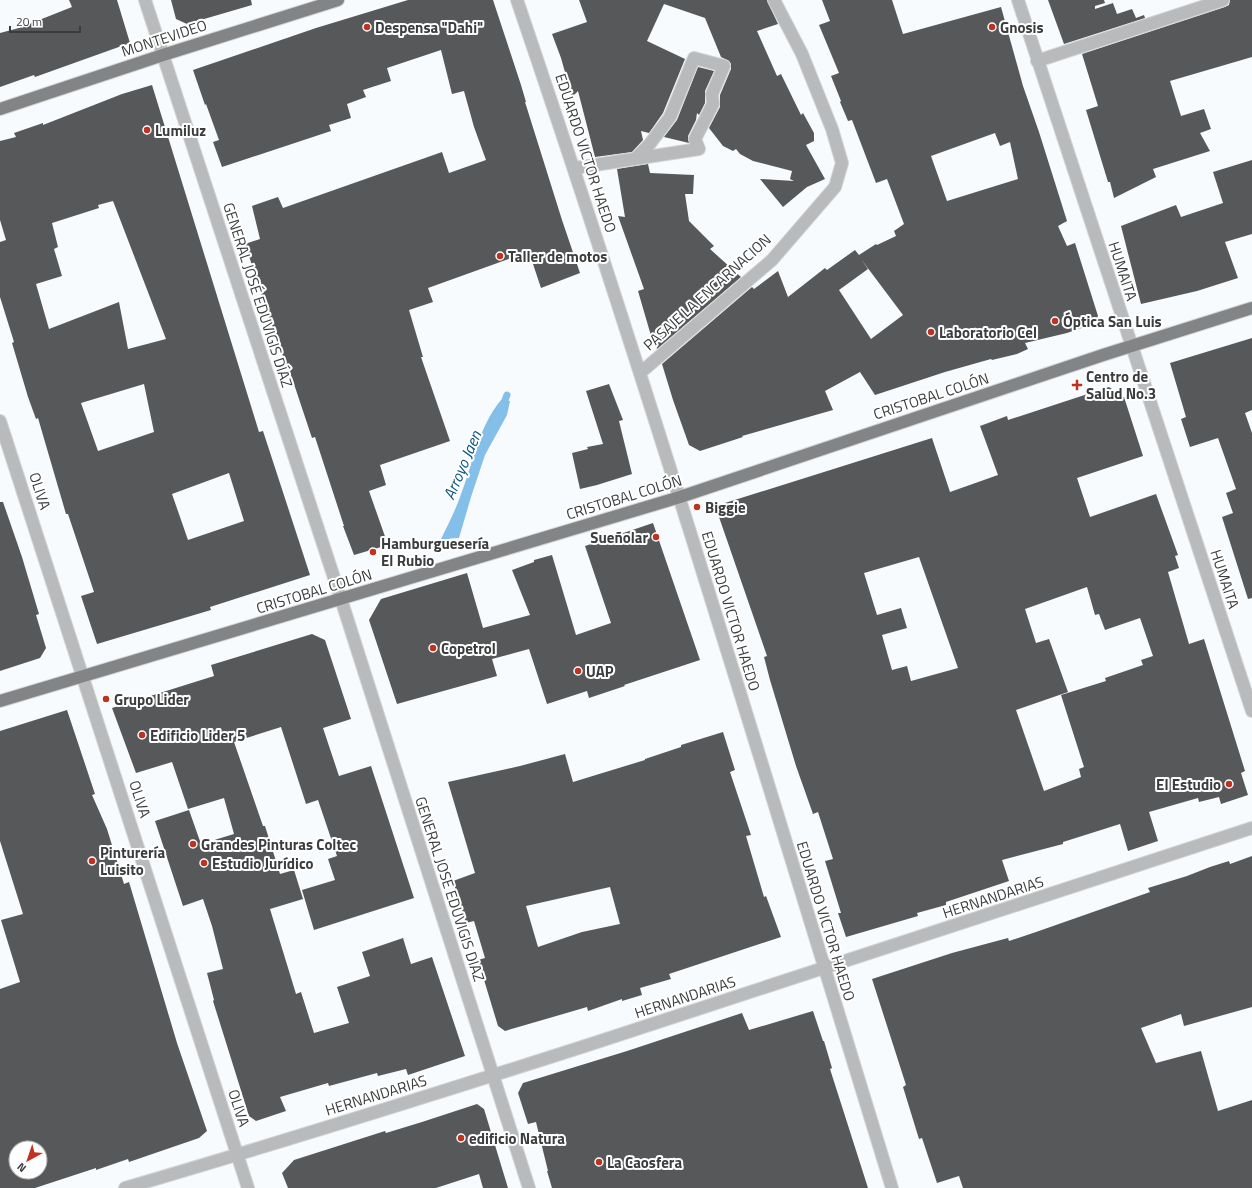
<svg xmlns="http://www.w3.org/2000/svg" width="1252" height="1188" font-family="'Titillium Web',sans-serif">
<rect width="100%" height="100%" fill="#f8fbfd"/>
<!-- water -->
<path fill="#83bfe9" d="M501,400l9,1 -3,14 -22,40 -14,42 -12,41 -18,1c7,-14 14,-28 19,-42 13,-33 18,-69 41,-97z"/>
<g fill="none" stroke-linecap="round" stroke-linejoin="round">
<!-- stream -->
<path stroke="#83bfe9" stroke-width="7" d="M502,408l5,-13
M443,546l6,-15"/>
</g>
<!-- building -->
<path fill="#56585a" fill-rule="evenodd" d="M69,0h48l13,43 -95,34 -1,-2 -34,12v-54l19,-5 53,-21z
M171,0h80l1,5 -65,19 -11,-5z
M408,0h85l28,85 5,17h-1l37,118 18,53 -39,15 -9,-27 -9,3 -3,-9 -92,33 5,14 -24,8 14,47h-2l29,84 -70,24 6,20 -17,6 19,54 -34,10 -11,-29h1l-29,-89 -3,1 -19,-57 -16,-40 -32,-97 15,-5 -8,-33 26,-9 5,11 159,-56 7,21 37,-13 -12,-33 -10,-36 -12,3 -11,-44 -54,18 4,13 -28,9 3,7 -19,7 4,14 -22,7 2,6 -109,36 -9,-25 6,-2 -13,-36 -1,1 -12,-35 123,-42z
M579,0h188l11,24 -21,7 20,45 4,-2 20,41 2,-2 11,20v8l-8,4 19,34 -18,8 -24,20 -23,-28 34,2 -4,-2 2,-8 -39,-10 -13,-7 -4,-5 -3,2 -10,-5 -14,-18 11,-21v-12l11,-26v-5l-2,-3 -8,-4 -16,-39 -41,-14 -17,37 38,18 -22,54 -14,20 -8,-2 2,9 -11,12 -37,5 -17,-66 -6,6 -11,-39 -9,-24 35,-12z
M822,0h70l11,34 98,-27 22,79 16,46 28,89 -9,5 9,20 8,-3 23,73 -5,8 -26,9 -42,10 3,6 -11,5 -25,6 -1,-1 -46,13 -70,23 -15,-23 -35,19 8,19 -91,26 1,1 -43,14 -11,-6 -16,-45 -11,-36 90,-77 2,2 24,-18 10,26 37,-29 2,2 28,-20 4,5 17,-11 1,1 19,-9 -2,-5 10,-7 -17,-45 -11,4 -24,-63 -4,1 -8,-19 1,-1 -10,-25 8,-3 -20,-48 11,-4zM995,133l5,13 10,-4 8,37 -71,22 -16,-45zM861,259l42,56 -32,24 -32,-49 29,-21z
M1048,0h56l1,3 -10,3v3l18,-6 4,11 15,-5 4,9 8,-3 1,3 -81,26z
M1230,0h22v57l-82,24 11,35 23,-7 7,20 -11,4 10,18 -57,18 3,8 -42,21 -4,-16h-2l-22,-72 12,-4 -16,-52 143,-47 4,-2z
M698,67l16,4 -9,20v12l-6,12 -2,-2 -1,7 -8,16 1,7 -25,-6 13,-17z
M152,85l107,347 4,-1 47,144 -100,32 1,3 -114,34 -16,-48 13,-4 -26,-78h-2l-28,-96 -2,1 -8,-22 -16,-54 2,-1 -14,-45v-55l6,-2 -6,-20v-79l16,-4 -2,-4 29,-10v2l79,-31zM113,201l53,138 -38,10 -9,-47 -70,27 -13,-45 26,-8 -8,-27 4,-2 -6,-24 47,-15 -1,-3zM144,384l10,48 -56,19 -17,-48zM229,473l15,48 -56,19 -16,-46z
M1252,160v74l-27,8 13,36 -41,13 -56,13 -20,-78 55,-21 5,12 42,-14 -10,-31z
M648,164l2,9 44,2 -1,19h-8l4,27 25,25 -4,3 31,28 -84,72 -1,-5 -2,2 -16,-55 6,-2 -26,-73 7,1 -8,-48z
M1252,338v72l-7,3 7,20v165l-4,1 -26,-82 11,-4 -7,-20 10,-4 -18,-51 -28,9 -9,-28 5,-2 -16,-54z
M609,384l14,36 -4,1 13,53 -35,11 -17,4 -8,-36 16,-4 -1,-2 16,-3 -17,-53z
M1109,387l15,10 19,59 -66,22 13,39 66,-23 22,61 -3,1 4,12 -11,4 21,72 15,-5 41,132 -4,2 7,22 -27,9 -2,-7 -20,5 -1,-4 -49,14 9,29 -30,10 -8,-27 -57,18v2l-61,16 7,21 -63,21v3l-29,8 1,3 -72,21 -8,-24h3l-16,-52 8,-2 -15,-47 -5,2 -17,-48 -26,-86 -6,-23 3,-1 -48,-139 6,-14 207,-65 18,54 48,-17 -18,-49 27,-10 1,4zM919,557l39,111 -47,13 -4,-15 -15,4 -10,-35 25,-7 -6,-20 -24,7 -13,-42zM1087,587l8,28 4,-1 6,16 35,-12 13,38 -12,4 2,5 -38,13 1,3 -45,14 23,72 -5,2 2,8 -37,14 -28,-81 52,-18 -19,-53 -13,4 -11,-34z
M0,502h3l19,55 17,57 -3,1 10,33 -6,10 -40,13z
M653,523l47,137 -76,25 1,1 -36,12 -2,-7 -40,13 -18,-55 -37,10 5,17 -100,28 -28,-84 12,-21 86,-26 16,55 47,-13 -18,-45 22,-8v-2l18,-5 24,80 35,-12 -26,-77z
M312,634l13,6 26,79 -28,9 16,48 32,-10 43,132 -100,32 -12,-40 33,-10 -7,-21 9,-3 -19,-56 -12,4 -25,-77 -47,15 29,84h2l15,48 14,-4 9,29 -33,10 26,85 5,-2 13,41 35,-10 -12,-36 33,-11 -8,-24 41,-14 8,26 21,-7 33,99 -57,19 -2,-6 -28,7 -1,-3 -48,13 -1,-3 -48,14 6,14 -30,10 -7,-5 -36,-115 1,-1 -7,-27 16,-4 -11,-43 -9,-27 -20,7 -28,-85 34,-11 12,34 33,-10 -10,-36 -36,11 -16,-47 -36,11 -24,-65 102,-32 -3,-11z
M67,710l28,84 -3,1 15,34 17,55 5,-2 48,161 30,88 -8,7 -70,24 -1,-3 -32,11v-2l-61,20h-35v-199l20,-7 -19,-62 22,-6 -23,-73v-110zM16,1148h24v24h-24z
M723,732l12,38 -5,2 21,63 -5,1 18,61 2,-1 15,41 -112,37 2,5 -31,9 2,7 -20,6v-2l-34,12 -1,-4 -82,24 -7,-5 -20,-66 7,-2 -11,-37 -8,2 -13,-42 22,-8 -27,-91 72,-16 45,-12 8,28 72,-22v-1l36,-12v-2zM610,887l10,37 -38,8 -44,15 -12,-41z
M1252,856v151l-68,19 -3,-12 -40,14 15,35 45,-12 17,60 34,-11v88h-289l-4,-12 -22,7 -15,-45 -3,1 -16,-52 3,-2 -34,-106 80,-26 56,-15 1,3 27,-9 114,-40 -2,-4 39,-12 23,-9 19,-6 1,3z
M813,1011l10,30h1l8,27 -2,1 38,119h-316l-5,-17h1l-12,-49 -8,2 -10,-31 5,-10 104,-32 115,-38 7,17z
M477,1104l7,5 24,79h-25l-4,-14 -43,14h-148l-6,-15 12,-13 91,-29 1,2 36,-11z"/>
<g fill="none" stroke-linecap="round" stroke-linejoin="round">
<defs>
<path id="minor" d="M145,0l196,599 188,589
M517,0c134,393 253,791 375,1188
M1018,0l234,711
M1037,61l186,-61
M575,168l124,-19 -4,-10 18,-35 -1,-10 12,-28 -30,-8 -24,59 -21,28 -14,14
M640,373l132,-113 63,-73 7,-24 -10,-34 -30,-75 -28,-54
M0,421l248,767
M125,1188c154,-45 307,-93 460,-142 223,-72 445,-145 667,-218"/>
<path id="major" d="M0,109l163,-54 175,-55
M0,701l680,-204 423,-142 149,-47"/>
</defs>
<!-- minor casing -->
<use href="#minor" stroke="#d2d5d7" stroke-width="14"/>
<!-- major casing -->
<use href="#major" stroke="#d2d5d7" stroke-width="14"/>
<!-- minor -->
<use href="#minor" stroke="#b9babb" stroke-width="12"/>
<!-- major -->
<use href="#major" stroke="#828486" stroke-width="12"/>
</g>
<!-- markers -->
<g fill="#be3221" stroke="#fff" stroke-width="1.5">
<circle cx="367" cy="27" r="4"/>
<circle cx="992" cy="27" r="4"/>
<circle cx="147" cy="130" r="4"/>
<circle cx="500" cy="256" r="4"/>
<circle cx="1055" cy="321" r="4"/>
<circle cx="931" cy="332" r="4"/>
<path d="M1075 379h4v4h4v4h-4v4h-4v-4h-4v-4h4z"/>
<circle cx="697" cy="507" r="4"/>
<circle cx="656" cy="537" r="4"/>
<circle cx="373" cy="552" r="4"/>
<circle cx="433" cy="648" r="4"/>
<circle cx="578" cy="671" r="4"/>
<circle cx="106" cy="699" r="4"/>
<circle cx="142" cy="735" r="4"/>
<circle cx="1229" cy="784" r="4"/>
<circle cx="193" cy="844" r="4"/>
<circle cx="92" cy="861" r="4"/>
<circle cx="204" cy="863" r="4"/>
<circle cx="461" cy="1138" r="4"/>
<circle cx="599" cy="1162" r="4"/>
</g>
<g text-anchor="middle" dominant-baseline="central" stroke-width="4" stroke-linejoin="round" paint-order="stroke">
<!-- poi labels -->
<g font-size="15" font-weight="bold" fill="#3b3c3d" stroke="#fff" text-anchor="start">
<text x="375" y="27">Despensa "Dahi"</text>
<text x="1000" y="27">Gnosis</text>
<text x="155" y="130">Lumiluz</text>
<text x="508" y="256">Taller de motos</text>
<text x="1063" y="321">Óptica San Luis</text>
<text x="939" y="332">Laboratorio Cel</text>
<text x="1086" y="376">Centro de<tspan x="1086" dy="17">Salud No.3</tspan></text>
<text x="705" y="507">Biggie</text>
<text x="648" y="537" text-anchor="end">Sueñolar</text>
<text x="381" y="543">Hamburguesería<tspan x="381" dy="17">El Rubio</tspan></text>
<text x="441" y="648">Copetrol</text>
<text x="586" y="671">UAP</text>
<text x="114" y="699">Grupo Lider</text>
<text x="150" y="735">Edificio Lider 5</text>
<text x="1221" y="784" text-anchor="end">El Estudio</text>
<text x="201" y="844">Grandes Pinturas Coltec</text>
<text x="100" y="852">Pinturería<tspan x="100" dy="17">Luisito</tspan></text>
<text x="212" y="863">Estudio Jurídico</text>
<text x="469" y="1138">edificio Natura</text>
<text x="607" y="1162">La Caosfera</text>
</g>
<!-- street labels -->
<g font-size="15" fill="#3b3c3d" stroke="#fff">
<text transform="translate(164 38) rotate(-18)">MONTEVIDEO</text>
<text transform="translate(586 153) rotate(72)">EDUARDO VICTOR HAEDO</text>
<text transform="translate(1123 271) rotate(72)">HUMAITA</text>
<text transform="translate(707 292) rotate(-42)">PASAJE LA ENCARNACION</text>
<text transform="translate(258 295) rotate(72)">GENERAL JOSÉ EDUVIGIS DÍAZ</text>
<text transform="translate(931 396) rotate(-18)">CRISTOBAL COLÓN</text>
<text transform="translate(40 491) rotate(72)">OLIVA</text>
<text transform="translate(624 497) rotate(-17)">CRISTOBAL COLÓN</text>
<text transform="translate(1225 579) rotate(72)">HUMAITA</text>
<text transform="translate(314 591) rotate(-17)">CRISTOBAL COLÓN</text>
<text transform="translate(731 611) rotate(73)">EDUARDO VICTOR HAEDO</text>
<text transform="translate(140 799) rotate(72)">OLIVA</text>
<text transform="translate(450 889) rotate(72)">GENERAL JOSE EDUVIGIS DIAZ</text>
<text transform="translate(993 897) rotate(-18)">HERNANDARIAS</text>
<text transform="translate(826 921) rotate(73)">EDUARDO VICTOR HAEDO</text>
<text transform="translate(685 997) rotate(-18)">HERNANDARIAS</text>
<text transform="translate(376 1095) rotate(-17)">HERNANDARIAS</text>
<text transform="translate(239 1108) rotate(72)">OLIVA</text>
</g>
<!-- water labels -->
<g font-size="16" font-style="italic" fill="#09537b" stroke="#fff">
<text transform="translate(462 465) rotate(-67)">Arroyo Jaen</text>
</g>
</g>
<!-- north arrow -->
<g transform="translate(28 1160) rotate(220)"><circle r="19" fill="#ffffff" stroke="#b1b1b1"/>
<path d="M0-3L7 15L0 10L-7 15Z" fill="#be3221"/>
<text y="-6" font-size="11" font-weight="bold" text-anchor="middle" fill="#3b3c3d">N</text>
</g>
<!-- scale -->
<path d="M10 26v6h70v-6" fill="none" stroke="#3b3c3d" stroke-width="2"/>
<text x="16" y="26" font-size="12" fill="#3b3c3d" stroke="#ffffff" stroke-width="3" paint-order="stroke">20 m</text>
</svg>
